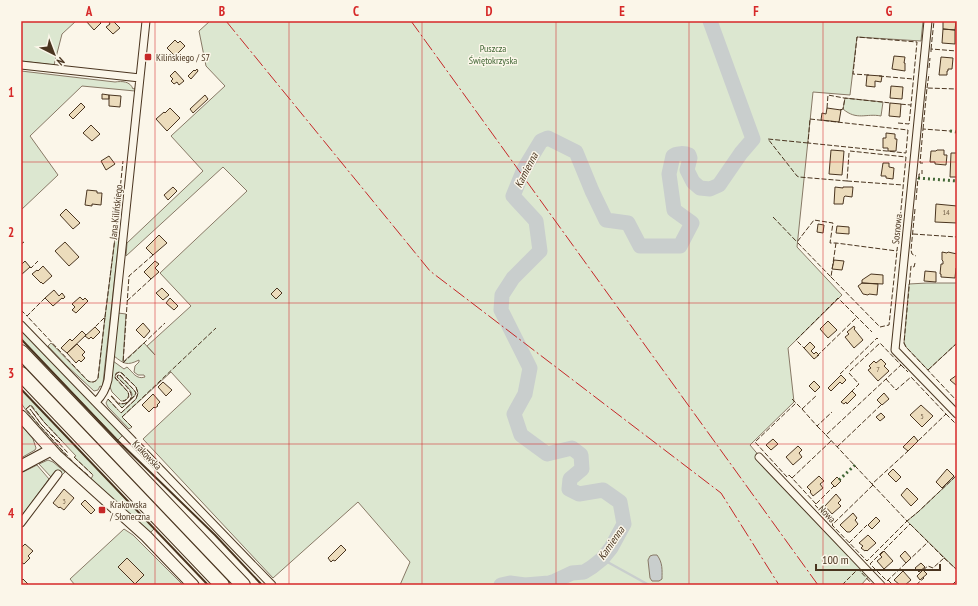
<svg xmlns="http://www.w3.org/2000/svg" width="978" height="606" font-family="'PT Sans Narrow',sans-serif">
<rect width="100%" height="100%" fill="#fbf6e9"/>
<!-- green -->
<path fill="#dce7d0" stroke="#887966" d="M21,21h55l-14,13 -8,31 -33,-4z
M210,21h713l-2,20 -64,-4 -7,58 -37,-3 -16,155 45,48 -54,53 6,54 -44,43 37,44 83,86 -9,10h-461l10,-23 -52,-60 -85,76 -130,-139 48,-45 -20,-22 -49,45 10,10 -3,2 -21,-22 -2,-4 2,-4 13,14 15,-14 2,-6 -2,-6 -16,-15 -4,1 -1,4 13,15 1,5 -4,4h-4l-9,-9 -2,-5 3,-26 11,8 3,-2c6,5 9,13 18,10l-1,-2h-6l-4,-3 1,-6 4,-4v-2c-12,6 -15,4 -25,-4l4,-43 8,1 -3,48 21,-19 11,12 -8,-9 44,-40 -31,-33 87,-82 -24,-24 -97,89 1,-13 76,-72 -32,-35 54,-50 -19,-20 -7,-35z
M21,71l94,11c7,-1 15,-1 18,7l2,-1v3l-53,-5 -52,50 28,39 -37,35z
M845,98l38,4 -2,14c-15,-3 -24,5 -38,-7z
M115,238l4,1 -16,144 -1,4 -2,-1 -2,4 -4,1 -27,-25 -19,-20 3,-3 37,38c4,2 8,1 10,-3l7,-61z
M927,283h30v60l-29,27 -22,-23 -2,-4 5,-59z
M21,328l103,106 -6,6 -97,-101z
M119,375l15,15 2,3 -2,4 -12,11 -11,-12h1c2,2 4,5 6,7 6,3 14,-2 14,-9 -1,-5 -11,-13 -15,-17l1,-2z
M21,389l133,140 -5,5 -59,-53 3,-6 -19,-18 2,-1 -32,-34 -14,-17 -4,4 13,16 27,30 -1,1 -33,-37 -11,-16z
M21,425l12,14 3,9 -1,2 -14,8z
M48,460l5,2 12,10 -4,4 -6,-4 -4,5 -12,-13z
M37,465l12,14 -28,38v-44z
M957,475v95l-50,-49 11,-9z
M124,529l9,6 50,50h-108l-5,-6z"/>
<!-- water -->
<path fill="#c9cecd" stroke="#887966" d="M653,555h4c6,8 5,15 5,24l-3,2h-7l-2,-3 -2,-18 2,-4z"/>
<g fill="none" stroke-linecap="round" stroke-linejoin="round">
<!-- stream -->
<path stroke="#c9cecd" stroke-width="2.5" d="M602,559l47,26"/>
<!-- river -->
<path stroke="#c9cecd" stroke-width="15" d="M501,585l9,-2 15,2 24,-2 6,-2 17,-8 12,-1 8,-5 10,-8 9,-11 13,-24 -4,-22 -17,-12 -24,4 -10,-5 1,-10 12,-10 -1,-14 -9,-7 -25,6 -26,-19 -7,-21 11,-20 5,-26 -29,-58 1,-15 11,-17 27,-27 -4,-30 -23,-25 11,-27 17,-28 7,-3 28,14 16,39 14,29 22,3 12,23h40l12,-23 -18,-13 -5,-36 4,-18c3,-3 12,-3 16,-1l1,3 -3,12 6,12 7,6 10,1 9,-4 22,-32 12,-14 -43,-118"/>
</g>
<!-- building -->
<path fill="#ecdcbc" stroke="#4a3520" d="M86,21h13l2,2 -7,7z
M109,21h6l-1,1 6,6 -7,6 -7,-7 4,-3 -1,-2z
M943,21h13l-1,9 -12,-1z
M943,29l12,1v14l-13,-1z
M175,40l3,3 2,-2 5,5 -10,10 -8,-8z
M894,56l11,1 -1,6h1v8l-13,-2z
M941,57l12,1 -1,11h-4v2h-1v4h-8z
M197,69l1,2 -7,8 -3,-3 6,-6 1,1z
M175,71l9,10 -5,4 -2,-3 -3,2 -3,-3 2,-2 -3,-3z
M867,75l15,1 -1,6 -6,-1v6l-9,-1z
M891,86l12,1 -1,12 -12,-1z
M102,94l7,1v4h-7z
M109,95l12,1 -1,11 -11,-1z
M205,95l3,4 -15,14 -3,-4z
M81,103l4,4 -12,12 -4,-4z
M890,103l11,1 -1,13 -11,-1z
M170,108l10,10 -13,13 -11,-12 8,-7 1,1z
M827,108l14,2 -2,12 -18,-2 1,-7 4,1z
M91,125l9,9 -8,7 -9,-8z
M886,133l9,1v5h2l-1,12h-8v-3h-5v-10h3z
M831,150l13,1 -2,24 -13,-1z
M937,150h7v5h3l-1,10 -11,-1v-2h-5l1,-11h5z
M951,153h6v24h-7z
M109,156l6,8 -9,6 -5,-9z
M883,163h6v4l5,1 -1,11 -7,-1v-2h-5z
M173,187l4,4 -9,9 -4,-5z
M835,187l8,1v-1h10l-1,10 -7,-1 -1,1 -1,7h-9z
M87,190l10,1v2h5l-1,12 -9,-1v2l-7,-1z
M936,204l21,2v17l-22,-1z
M66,209l14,14 -7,6 -13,-14z
M818,224l6,1 -1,8 -6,-1z
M837,226l12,1v7l-13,-1z
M159,235l8,8 -14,12 -7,-7z
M65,242l14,15 -10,9 -14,-15z
M942,252l5,1 1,-1 9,2v14h-1l-1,10 -14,-1v-3h-1l1,-10h2v-3l-1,-1z
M834,260l10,1 -2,9 -10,-1z
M25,261l5,6 -9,8v-10z
M155,261l4,3 -4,4 4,4 -8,7 -7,-7z
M43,266l9,10 -9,8 -2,-2v1l-9,-9 5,-4 1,1z
M925,271l11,1v10l-12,-1z
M871,274l12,1v9l-21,-1v-3z
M862,283l16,1 -1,11 -8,-1 -1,1 -5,-1 -5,-8z
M162,288l7,7 -6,5 -7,-7z
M277,288l5,5 -6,6 -5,-5z
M54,290l5,6 3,-3 3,4 -2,2 -1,-1 -9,8 -8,-8z
M80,297l3,3 2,-2 3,3 -12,12 -4,-3 3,-3 -3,-3z
M170,298l8,8 -4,4 -8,-7z
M828,321l9,9 -9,8 -8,-9z
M143,323l7,8 -6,7 -8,-8z
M854,326l1,2 -1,1 9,11 -9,8 -9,-11 4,-3 -2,-2z
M95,327l5,5 -7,7 -2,-2 -2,2 -4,-3z
M82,331l4,4 -19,18 -6,-5 9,-9 2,2z
M810,342l5,5 -4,4 3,3 2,-2 3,3 -5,4 -10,-11z
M77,344l8,8 -3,3 3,3 -4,4 -2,-2 -3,3 -9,-10z
M881,359l5,5 -2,2 5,5 -11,10 -10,-11 3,-2 -2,-2 5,-5 2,2z
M841,375l5,5 -4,4 -2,-2 -9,9 -3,-3z
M957,375v11l-7,-6z
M814,381l6,6 -5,5 -6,-6z
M163,382l9,8 -6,6 -8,-9z
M852,391l4,4 -9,9 -1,-2 -2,2 -3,-2z
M884,393l5,6 -7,6 -5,-5z
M153,394l7,8 -3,3 1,1 -3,2 -1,-1 -5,5 -7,-7z
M921,405l12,11 -11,11 -12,-12z
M881,413l4,4 -5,4 -4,-4z
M914,436l4,5 -10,10 -5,-4z
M773,439l5,5 -7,6 -5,-5z
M798,446l4,4 -3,3 3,4 -9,8 -7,-8z
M893,469l8,8 -5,5 -8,-8z
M947,469l7,7 -12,12 -6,-6z
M819,476l5,5 -4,3 3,4 -10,8 -3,-4 1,-1 -4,-4z
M837,477l4,4 -6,6 -4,-4z
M907,488l11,11 -7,7 -10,-11z
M64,489l10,9 -10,12 -4,-3 -1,1 -6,-5z
M836,494l5,6 -3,3 3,3 -9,8 -7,-8z
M85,500l10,10 -4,4 -10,-10z
M853,513l4,5 -2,2 3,4 -8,8h-3l-7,-7z
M876,517l4,4 -8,8 -4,-4z
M868,535l8,8 -9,8 -1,-1 -1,1 -4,-3 2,-2 -4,-3z
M25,544l8,7 -5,5 2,2 -6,6 -3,-2v-14z
M341,545l5,5 -11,11 -2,-1 -2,2 -3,-4z
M884,551l9,10 -9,8 -7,-8 5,-4 -2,-2z
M905,551l6,7 -5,5 -6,-7z
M127,558l17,17 -9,9 -17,-17z
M921,563l4,4 -6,5 -4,-4z
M923,570l4,4 -7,6 -3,-4z
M903,571l8,9 -6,5h-5l-6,-5z
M23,579l6,6h-8v-4z"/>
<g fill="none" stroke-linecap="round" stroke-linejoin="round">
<defs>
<path id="street" d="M928,21l-33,329 62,64
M21,65l119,13
M21,325l251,260
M96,402c7,-7 10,-13 12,-22l38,-359
M759,457l122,128
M21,523l37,-49"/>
<path id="secondary" d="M21,416l35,39 90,81 47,49
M21,466l30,-16"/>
<path id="highway" d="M21,352l222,233
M21,374l201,211"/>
</defs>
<!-- street casing -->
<use href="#street" stroke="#4a3520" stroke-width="9"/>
<!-- secondary casing -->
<use href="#secondary" stroke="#4a3520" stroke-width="13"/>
<!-- highway casing -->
<use href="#highway" stroke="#4a3520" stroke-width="16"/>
<!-- street -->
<use href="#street" stroke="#fbf6e9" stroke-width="7"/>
<!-- secondary -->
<use href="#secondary" stroke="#fbf6e9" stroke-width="11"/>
<!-- highway -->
<use href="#highway" stroke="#fbf6e9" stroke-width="14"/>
<!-- hedge -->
<path stroke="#436837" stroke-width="3" stroke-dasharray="2 3" stroke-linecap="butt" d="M950,131l7,1
M918,178l39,3
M839,480l16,-15"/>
<!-- fence -->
<path stroke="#4a3520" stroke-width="1" stroke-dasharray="5 2" stroke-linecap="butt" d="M931,49l3,-28
M931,52v-3l26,2
M929,68l1,-10
M869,75l-16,-1 4,-37 60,5 -6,63 -12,-1
M879,76l34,3
M927,88l2,-14
M827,108l1,-13 16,3 47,5
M840,110l3,-1 2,-11
M810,119l98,11 -2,23 -98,-10z
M898,123l11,1 2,-19
M923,129l4,-41 30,1
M808,143l-40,-4 29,37 2,1 48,4 2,-28
M923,163h-3l3,-34 27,2
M919,178v-4h3v-4
M847,181l56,4
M916,200l2,-22
M915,209l-4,41 1,4 4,2
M773,217l24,25
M913,234l44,3
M836,243l-5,34 -34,-35 17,-22 19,3 -3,20h6l61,8 9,-94 -56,-6
M21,244l3,-2
M153,255l-24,21 -6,87 42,-40
M915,263l-1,4 -3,-1 -7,77 2,4 51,54
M30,267l1,1 7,-7
M831,277l49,50 9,-2 8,-74
M45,298l-18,18 61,65c4,2 8,1 10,-3l7,-61 -10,10
M127,301l24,-22
M21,310l6,6
M105,317l10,-79 8,-77
M806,350l-10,-10 42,-42 34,34
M817,356l40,-39
M901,365l7,7
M928,370l29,-27
M840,374l37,-36 1,1
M886,379l10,11 15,-13 35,37 -28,27
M111,396l11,12 13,-13 1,-2 -2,-3 -14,-15h-2l-1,2c5,6 20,16 12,24 -3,3 -6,3 -10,2
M108,399l10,11
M792,399l10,10 15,-14
M802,409l15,17 15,-14
M121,413l15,-14 2,-6 -2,-6 -14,-14 -3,-1 -3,2 -1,4 13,14c2,4 -1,8 -5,9
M946,414l11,11
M817,426l9,9 75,-70 -21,-22 -30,28 -1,2 10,11 -7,7
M132,427l-10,-10 94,-89
M826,435l46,49 36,-33
M62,441l-18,-19 -13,-17 -5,4 13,16 35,38 15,13
M60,443l-19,-19 -11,-15 11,15 27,29
M837,447l44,-42
M74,457l18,17
M792,478l-3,-3 -2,2 -32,-35 41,-39
M872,484l35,37 11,-9 39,-37
M873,485l-41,40 35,36 40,-40
M816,504l-24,-26 39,-37
M833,524l-18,-19 19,-19
M910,524l18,18 -41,39 -17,-17z
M849,543l18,-18
M944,558l13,12
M923,570l5,-4 5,2 11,-10 -16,-16
M888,580l5,5
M842,585l16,-16 15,16
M916,585l8,-7 -1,-1
M952,585l5,-5"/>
<!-- wall -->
<path stroke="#4a3520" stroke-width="2" d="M21,339l95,100 99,96 47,50
M21,389l187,196"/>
<!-- power -->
<path stroke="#c62828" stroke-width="1" stroke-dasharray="14 3 2 3" stroke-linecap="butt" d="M226,21l204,250 291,222 58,92
M411,21l407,564"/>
</g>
<!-- grid -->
<path fill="none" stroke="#d62828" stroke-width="1" stroke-opacity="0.55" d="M155,21v564M289,21v564M422,21v564M556,21v564M689,21v564M823,21v564M21,162h936M21,303h936M21,444h936"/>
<!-- markers -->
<g fill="#c62828" stroke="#fbf6e9" stroke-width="1.5">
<rect x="144" y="53" width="8" height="8" rx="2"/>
<rect x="98" y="506" width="8" height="8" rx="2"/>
</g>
<g text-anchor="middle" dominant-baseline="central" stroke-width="3" stroke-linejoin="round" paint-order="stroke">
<!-- number labels -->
<g font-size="8" fill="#725f47">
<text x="946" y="212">14</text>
<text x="878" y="369">7</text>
<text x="922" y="416">5</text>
<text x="64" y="501">3</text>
</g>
<!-- park labels -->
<g font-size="10" fill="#436837" stroke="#fbf6e9">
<text x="493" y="48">Puszcza<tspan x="493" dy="12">Świętokrzyska</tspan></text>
</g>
<!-- poi labels -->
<g font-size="10" fill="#4a3520" stroke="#fbf6e9" text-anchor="start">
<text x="156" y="57">Kilińskiego / S7</text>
<text x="110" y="504">Krakowska<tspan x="110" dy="12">/ Słoneczna</tspan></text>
</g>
<!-- street labels -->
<g font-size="10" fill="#4a3520" stroke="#fbf6e9">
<text transform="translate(116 212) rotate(-84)">Jana Kilińskiego</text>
<text transform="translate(897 229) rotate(-84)">Sosnowa</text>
<text transform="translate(147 455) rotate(46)">Krakowska</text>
<text transform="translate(827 514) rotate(46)">Nowa</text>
</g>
<!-- water labels -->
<g font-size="11" font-style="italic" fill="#4a3520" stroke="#fbf6e9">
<text transform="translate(526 170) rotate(-63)">Kamienna</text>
<text transform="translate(611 543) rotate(-55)">Kamienna</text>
</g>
</g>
<!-- border -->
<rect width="978" height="606" fill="none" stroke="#fbf6e9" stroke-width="44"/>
<!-- north arrow -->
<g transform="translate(54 54) rotate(138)" stroke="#fbf6e9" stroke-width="3" paint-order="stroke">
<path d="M0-3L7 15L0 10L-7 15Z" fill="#4a3520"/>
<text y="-6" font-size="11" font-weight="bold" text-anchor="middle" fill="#4a3520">N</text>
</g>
<!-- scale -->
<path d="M816 564v6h124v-6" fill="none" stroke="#4a3520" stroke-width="2"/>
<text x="822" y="564" font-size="12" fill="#4a3520" stroke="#fbf6e9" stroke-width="3" paint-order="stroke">100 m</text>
<rect x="22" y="22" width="934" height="562" fill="none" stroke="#d62828" stroke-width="1.5"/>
<g font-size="13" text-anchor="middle" font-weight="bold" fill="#d62828">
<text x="89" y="16">A</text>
<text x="222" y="16">B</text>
<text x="356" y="16">C</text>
<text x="489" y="16">D</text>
<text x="622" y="16">E</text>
<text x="756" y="16">F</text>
<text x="889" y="16">G</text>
<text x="11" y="97">1</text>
<text x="11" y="237">2</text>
<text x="11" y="378">3</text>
<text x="11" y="518">4</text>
</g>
</svg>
